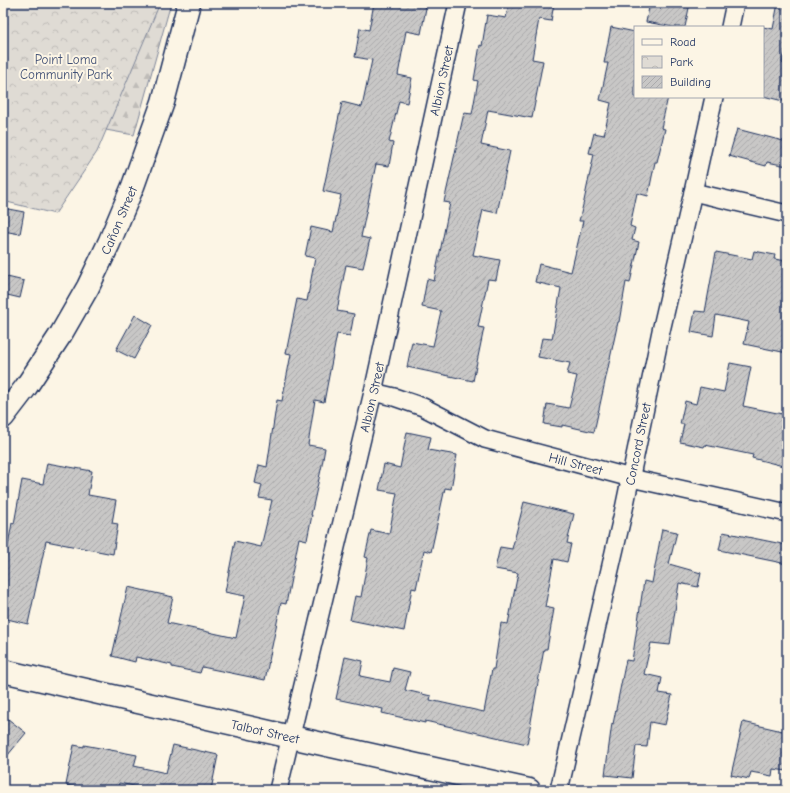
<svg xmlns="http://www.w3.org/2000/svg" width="790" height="793" font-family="'Comic Neue',sans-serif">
<defs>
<pattern id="forest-firs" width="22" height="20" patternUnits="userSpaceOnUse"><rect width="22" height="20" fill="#dfdbd4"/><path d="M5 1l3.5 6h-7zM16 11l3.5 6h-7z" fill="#bfbcb8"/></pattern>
<pattern id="park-crowns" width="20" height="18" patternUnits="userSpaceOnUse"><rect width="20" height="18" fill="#dfdbd4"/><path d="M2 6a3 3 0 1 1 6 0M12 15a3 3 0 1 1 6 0" fill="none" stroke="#bfbcb8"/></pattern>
<pattern id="building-hatch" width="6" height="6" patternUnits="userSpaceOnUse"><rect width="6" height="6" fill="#c8c7c6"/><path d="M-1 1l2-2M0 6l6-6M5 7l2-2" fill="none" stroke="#ababac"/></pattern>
</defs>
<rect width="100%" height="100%" fill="#fcf5e5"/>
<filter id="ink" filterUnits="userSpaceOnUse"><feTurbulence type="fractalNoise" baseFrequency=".025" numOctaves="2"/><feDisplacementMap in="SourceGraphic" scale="8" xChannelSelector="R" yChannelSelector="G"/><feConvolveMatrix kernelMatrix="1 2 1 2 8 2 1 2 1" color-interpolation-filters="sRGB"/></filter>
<g filter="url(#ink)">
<!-- forest -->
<path fill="url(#forest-firs)" stroke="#7d8599" d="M79,3h92l-37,132 -34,-6z"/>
<!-- park -->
<path fill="url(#park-crowns)" stroke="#7d8599" d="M3,3h157l-63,149 -42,62 -52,-13z"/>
<!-- building -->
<path fill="url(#building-hatch)" stroke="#1b2f5e" d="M374,3h52l-1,4 1,1 -5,26 -15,-3 -8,44 14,3 -5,25 -8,-2 -10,41 4,1 -4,23 -13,-2 -15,73 9,2 -7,29 -17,-3 -9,46 17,3 -4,22 -13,-2 -13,68 -9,-2 -7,45 17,3 -3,17 -11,50h1l-5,25 -8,-2 -13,66 -5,-1 -16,77 -63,-13 -2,6 -28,-6v-2l-36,-8 -1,5 -23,-6 16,-69 45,10 -6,26 69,15 9,-42 -20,-4 10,-51 26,6 11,-47 -13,-2 3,-13 -7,-2 4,-18 8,2 10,-67 5,1 9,-47 -5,-1 11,-54 10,2 8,-43 -10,-2 6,-29 22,5 8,-37 -18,-4 19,-89 20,5 10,-47 -17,-3 5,-29 9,2z
M509,3h45l-3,18 -12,-2 -7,40 11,2 -11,57 -44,-8 -7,35 29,6 -8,39 -5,23 -14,-3 -10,45 27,5 -4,20 -8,-1 -10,48 6,1 -11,53 -66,-14 5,-25 21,4 8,-35 -19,-4 5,-28 7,2 16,-78 -6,-1 20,-89 8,1 6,-33 -4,-1 6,-35 2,1 5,-31 19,3z
M650,3h40l-5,24h-12l-27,-5z
M778,3h9v41l-5,19 5,1v38l-24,-6v-69l10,2z
M611,27l24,5v65h33l-7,31 4,1 -8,33h-2l-7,34 -11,-3 -7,33 5,2 -3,12 7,2 -9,41 -4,-1 -7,40h-1l-24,110 -32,-7v2l-18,-3 3,-20 22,4 8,-32 -10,-2 3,-11 -32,-6 4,-19 10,1 9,-51 -26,-6 4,-18 32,8 12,-51h-4l5,-20 10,-47 -5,-1 5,-20 10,2 7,-32 -11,-3 8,-37h-4z
M737,129l50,13v24l-20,-4 -1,4 -37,-10z
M3,208l21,4 -4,22 -17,-3z
M754,251l21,4 -1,4 13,2v92l-43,-9 5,-22 -33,-7 -3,21 -22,-4 4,-21 10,1 11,-60 36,7z
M3,276l21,5 -4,17 -17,-4z
M135,315l17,10 -18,34 -18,-9z
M730,363l21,4 -8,39 44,9v52l-35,-9 1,-3 -48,-10 -1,2 -24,-5 4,-18h-4l5,-23 11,3 4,-17 24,5z
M407,432l24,5 -3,13 29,5 -6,34 -6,-1 -14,64 -7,-2 -8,39 -4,-1 -8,43 -54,-11 5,-24 6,1 7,-39 -3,-1 6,-27 18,4 8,-41 -18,-3 5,-26 16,4z
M47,463l45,8 -4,24 28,5 -4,23 6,1 -5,30 -67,-13 -18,83 -25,-6v-58l2,1 7,-38 2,1 8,-44 21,4z
M524,502l50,12 -7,29 4,1 -4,18 -13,-3 -9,48 9,2 -7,40h-3l-17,95 -102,-23v2l-43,-10 1,-4 -47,-10 9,-42 18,4 -3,15 30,6 3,-14 17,4 -5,18 26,6 -1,4 54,12 8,-43h2l7,-46 7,1 10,-51 -23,-4 5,-22 12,2z
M662,529l15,3 -8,32 32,9 -3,14 -19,-4 -9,62 -19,-2 -7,31 18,4 -3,15 13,2 -7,30 -15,-3 -3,25 -11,-1 -4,32 -27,-3 7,-52 1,1 13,-64 6,1 12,-80 8,2z
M723,532l64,13v19l-68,-14z
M3,715l23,18 -23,28z
M743,722l44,10v39l-14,-2 -1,7 -21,-4 -2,7 -18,-4z
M74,745l10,2v-2l53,10 -3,11 32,7 7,-28 45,10 -7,35h-57l-35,-7 -1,7h-24l-28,-5z"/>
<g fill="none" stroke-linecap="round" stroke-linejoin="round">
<defs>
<g id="minor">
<path d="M730,27l5,-24"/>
<path d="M693,192l94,22"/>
<path id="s1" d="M373,392l21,5 29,10 62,32 146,39 156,35"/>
<path id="s2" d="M278,790l95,-398 85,-389"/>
<path id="s3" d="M559,790l65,-281 37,-178 32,-139 21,-95"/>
</g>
<g id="secondary">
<path id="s4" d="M3,671l288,66 238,53"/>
</g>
<g id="primary">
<path id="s5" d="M3,417l23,-30 35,-53 27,-47 21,-44 24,-57 30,-84 26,-99"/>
</g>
</defs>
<!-- minor casing -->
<use href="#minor" stroke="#1b2f5e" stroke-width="20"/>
<!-- secondary casing -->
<use href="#secondary" stroke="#1b2f5e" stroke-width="25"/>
<!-- primary casing -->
<use href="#primary" stroke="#1b2f5e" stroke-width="25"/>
<!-- minor -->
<use href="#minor" stroke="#fcf5e5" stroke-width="17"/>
<!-- secondary -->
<use href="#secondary" stroke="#fcf5e5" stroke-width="22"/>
<!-- primary -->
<use href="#primary" stroke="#fcf5e5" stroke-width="22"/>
</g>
</g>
<g text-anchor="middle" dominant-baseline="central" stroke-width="4" stroke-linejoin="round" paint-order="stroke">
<!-- park labels -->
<g font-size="13" fill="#425176" stroke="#fcf5e5">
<text x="66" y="59">Point Loma<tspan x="66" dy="15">Community Park</tspan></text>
</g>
<!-- street labels -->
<g font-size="13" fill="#1b2f5e" stroke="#fcf5e5">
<text stroke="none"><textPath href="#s2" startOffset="728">Albion Street</textPath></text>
<text stroke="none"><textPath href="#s5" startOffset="229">Cañon Street</textPath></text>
<text stroke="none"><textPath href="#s2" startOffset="404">Albion Street</textPath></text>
<text stroke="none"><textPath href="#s3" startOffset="355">Concord Street</textPath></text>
<text stroke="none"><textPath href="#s1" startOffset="216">Hill Street</textPath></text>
<text stroke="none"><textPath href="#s4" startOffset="269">Talbot Street</textPath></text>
</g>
</g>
<!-- margin -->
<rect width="790" height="793" fill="none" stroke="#fcf5e5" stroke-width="16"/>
<rect x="8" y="8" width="774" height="777" fill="none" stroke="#1b2f5e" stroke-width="1.5" filter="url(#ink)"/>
<!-- legend -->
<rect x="634" y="26" width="130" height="72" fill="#fcf5e5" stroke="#a2a6af"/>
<rect x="642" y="39" width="20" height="6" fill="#fcf5e5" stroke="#a2a6af"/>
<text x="670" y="46" font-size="12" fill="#1b2f5e">Road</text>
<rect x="642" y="56" width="20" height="12" fill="url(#park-crowns)" stroke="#a2a6af"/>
<text x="670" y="66" font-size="12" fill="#1b2f5e">Park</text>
<rect x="642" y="76" width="20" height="12" fill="url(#building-hatch)" stroke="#a2a6af"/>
<text x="670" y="86" font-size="12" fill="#1b2f5e">Building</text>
</svg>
